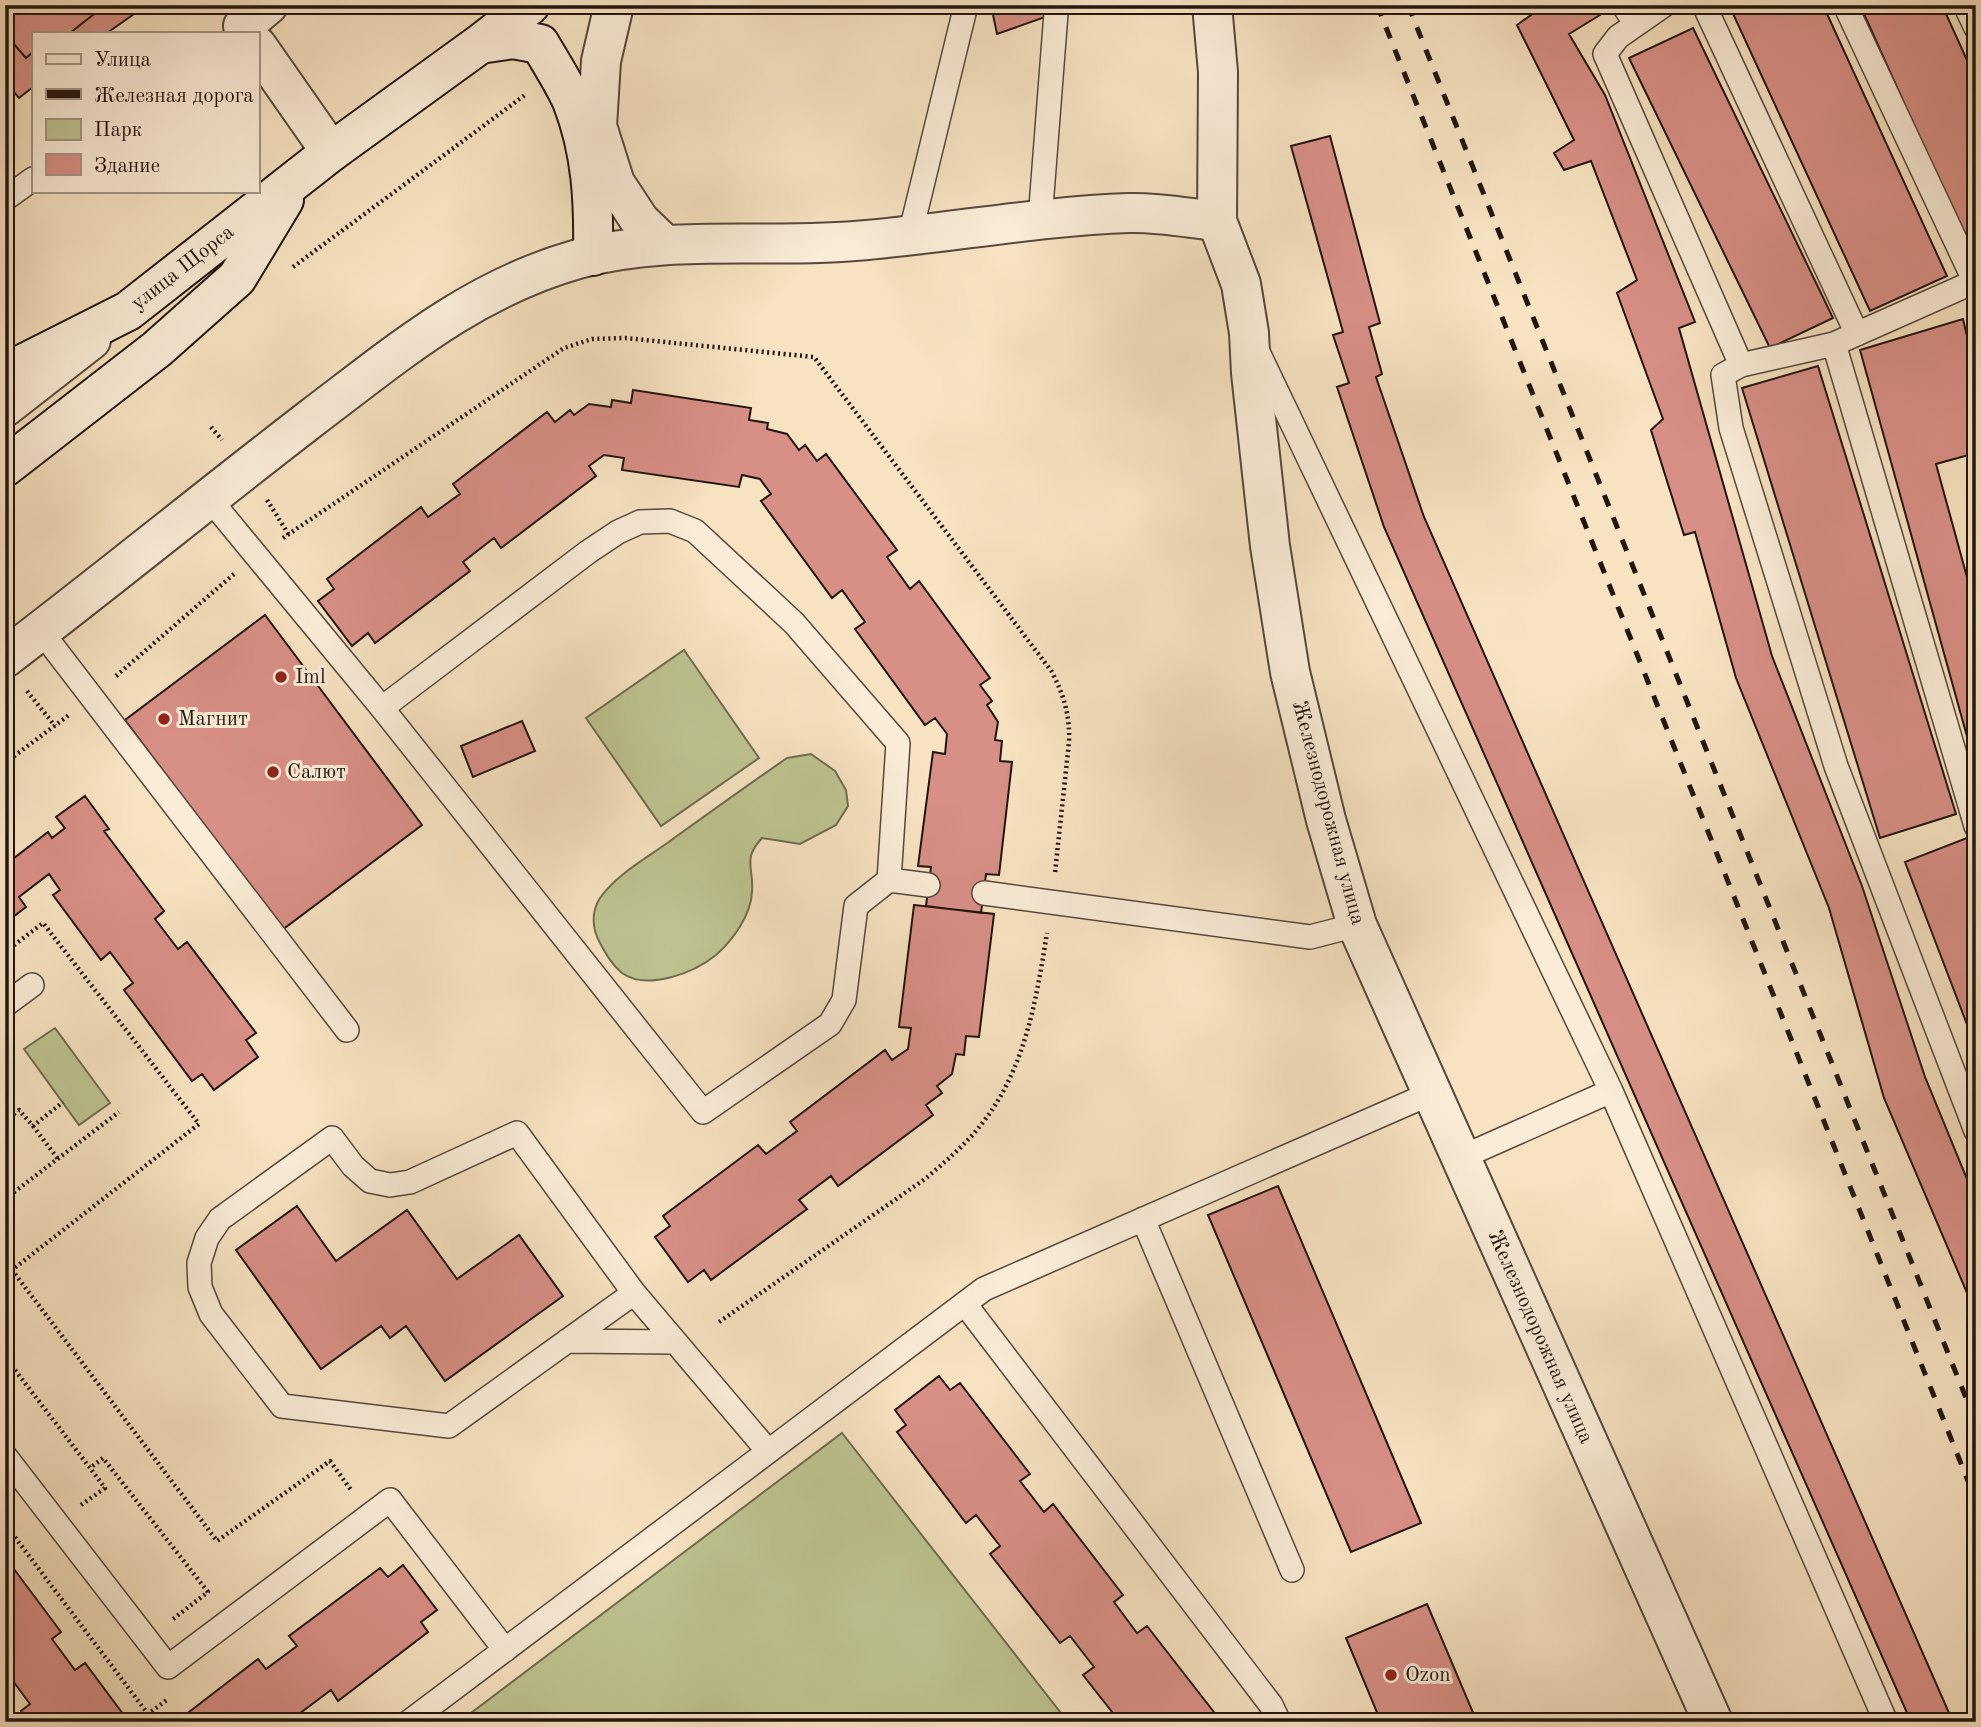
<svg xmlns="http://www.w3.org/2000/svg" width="1981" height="1727" font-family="'Old Standard TT',serif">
<rect width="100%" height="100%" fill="#f7e2c1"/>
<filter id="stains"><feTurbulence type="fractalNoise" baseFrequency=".00286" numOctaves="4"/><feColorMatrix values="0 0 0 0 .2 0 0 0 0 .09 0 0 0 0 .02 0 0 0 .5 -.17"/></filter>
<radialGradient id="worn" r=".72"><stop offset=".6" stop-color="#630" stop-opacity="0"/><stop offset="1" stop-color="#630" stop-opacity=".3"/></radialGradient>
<!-- green -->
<path fill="#bec391" stroke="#706c50" stroke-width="2" d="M684,650l75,108 -98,68 -75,-108z
M811,754l24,17 11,19 2,16 -12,19 -36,19 -38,-6c-20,22 -8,28 -10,54 -1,23 -19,48 -36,63 -22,18 -69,36 -94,18 -10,-8 -16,-19 -22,-30 -8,-14 -9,-31 0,-45 17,-24 47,-40 70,-57 39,-28 78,-56 117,-83z
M55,1028l55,75 -31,22 -55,-76z
M842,1433l226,289h-609z"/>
<!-- building -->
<path fill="#d88f86" stroke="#211510" stroke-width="2" d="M5,5h90l4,5 -29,23h-37v19l-7,6 -13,-15 -8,-1z
M95,5h34l5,9 -27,19h-37l29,-23z
M991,5h88l-82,29z
M1545,5h49l6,10 -31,19 36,61 90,227 -16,6 93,328 90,230 63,191 51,124v113l-92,-216 -55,-190 -93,-230 -41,-146 -11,3 -33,-105 12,-11 -46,-126 20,-13 -46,-119 -27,9 -10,-17 20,-13 -57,-115z
M1729,5h94l124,271 -77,35z
M1860,5h82l34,75v179h-2z
M1693,28l140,290 -63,30 -141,-290z
M5,42l8,1 13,15 7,-6v35l-14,11 -14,-16z
M1330,136l50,187 -11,4 13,47 -6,3 48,140 529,1205h-42l-527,-1195 -47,-140 12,-4 -16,-48 10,-3 -52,-186z
M1963,319l13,56v78l-40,11 40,146v159l-116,-419z
M1818,366l138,448 -76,24 -138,-450z
M633,390l118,18 -2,12 19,3 -1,6 20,5 12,16 6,-5 12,16 9,-7 71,96 -10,7 23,32 9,-8 71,97 -10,7 12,16 -5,4 11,17 -3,18 7,1 -2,20 12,1 -13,113 -13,-1 -5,39 -55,-7 5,-39 -13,-1 15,-114 12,2 2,-20 -12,-16 -10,7 -70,-96 10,-7 -23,-32 -10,8 -71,-97 10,-7 -11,-15 -18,-4 -3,12 -117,-17 2,-12 -20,-3 -15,11 7,10 -95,72 -7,-10 -31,24 7,9 -95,72 -7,-10 -16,13 -34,-45 16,-12 -7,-10 94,-72 7,10 32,-23 -7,-10 94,-72 8,10 15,-12 4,5 15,-11 22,3 1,-7 19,3z
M265,615l157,210 -140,105 -157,-210z
M522,721l13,30 -62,26 -12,-31z
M85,796l24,33 -5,2 60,80 -9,8 23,30 9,-7 69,91 -10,7 12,17 -44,33 -12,-16 -10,7 -68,-91 9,-7 -23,-31 -9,8 -48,-65 7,-5 -11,-16 -30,23 7,10 -21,16v-77l9,12 34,-26 4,6 13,-10 -9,-11z
M1972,836l4,9v203l-71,-186z
M914,905l80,9 -15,123 -13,-1 -2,19 -8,-1 -4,20 -15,12 5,7 -16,12 7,10 -95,71 -7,-10 -32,24 8,9 -96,71 -7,-10 -16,12 -33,-45 15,-11 -7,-10 95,-71 8,9 31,-23 -7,-9 95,-72 7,10 16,-11 3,-21 -12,-1z
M1278,1186l143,337 -70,29 -143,-337z
M297,1206l39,55 71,-51 50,69 62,-44 44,61 -118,85 -39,-55 -16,12 -9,-12 -60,43 -85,-119z
M939,1376l11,14 10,-7 70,91 -10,7 24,31 9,-8 70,91 -9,7 23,31 10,-7 70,90 -8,6h-89l-37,-47 11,-8 -24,-31 -10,7 -70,-89 10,-8 -24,-31 -10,8 -69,-91 9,-7 -11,-15z
M5,1557l56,75 -9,7 23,31 10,-7 44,59h-100l-8,-11 9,-7 -23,-31 -2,1z
M403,1565l34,45 -16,12 7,10 -90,69 -7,-11 -32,24 6,8h-129l82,-63 8,10 31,-23 -8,-10 91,-68 8,9z
M1427,1604l50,118h-96l-35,-84z"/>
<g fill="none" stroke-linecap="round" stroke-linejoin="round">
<defs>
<path id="service" d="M1623,5l13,19
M1664,5l-46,32 -13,17 136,311 -18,10 8,53 105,338 140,365
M1704,5l153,329
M1845,5l129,275
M1965,5l11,23
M5,199l28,-20
M1040,220l16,-207
M910,235l56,-230
M1834,344l142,482
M1257,350l354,741 275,631
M1741,365l93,-21 142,-63
M208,497l174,211 321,404 127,-88 14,-24 12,-94 33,-26 9,-137 -104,-120 -99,-92 -25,-10 -30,1 -22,10 -30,20 -206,156
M41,631l306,399
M889,880l39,5
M984,893l326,44 47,-12
M5,1005l27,-20
M1460,1158l151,-67
M1143,1219l149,351
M634,1293l-185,133 -167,-20 -71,-92 -11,-27 -1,-24 8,-25 13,-19 112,-81 21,28 17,15 20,4 20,-3 107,-49 117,160 134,158
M965,1304l306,401 8,17
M567,1341l108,1
M5,1456l163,211 222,-167 115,150
M409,1722l575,-433 450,-197"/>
<path id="minor" d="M5,407l86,-67"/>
<path id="tertiary" d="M614,5l-13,56 -4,65 18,57 25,38 25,24
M1212,5l6,67 -1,149 24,63 8,49 2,40 19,173 20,126 36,148 31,105 356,797
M248,33l-5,-7 25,-21
M257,46l74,106
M5,658c104,-79 205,-162 308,-241 86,-65 159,-128 265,-158 94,-26 194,-9 289,-19 88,-8 175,-24 262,-27 29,-1 59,5 88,8"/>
<path id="secondary" d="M480,44l33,-5 27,5c11,19 23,37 32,57 20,51 22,102 21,155
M5,373l123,-62 203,-159 149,-108 50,-39
M5,467l152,-118 80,-71 47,-78"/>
</defs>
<!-- service casing -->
<use href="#service" stroke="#56483c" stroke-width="26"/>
<!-- minor casing -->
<use href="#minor" stroke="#56483c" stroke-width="42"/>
<!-- tertiary casing -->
<use href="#tertiary" stroke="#56483c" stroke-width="42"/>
<!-- secondary casing -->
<use href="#secondary" stroke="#211510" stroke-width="42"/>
<!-- path -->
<path stroke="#211510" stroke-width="4.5" stroke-dasharray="2 3.5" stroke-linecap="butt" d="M293,267l232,-172
M211,427l11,13
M267,500l22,35
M283,538l281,-190 28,-9 33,-1 189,19 238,315c12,24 18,43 17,70l-14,131
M116,676l118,-102
M27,691l28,35
M5,763l64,-48
M5,952l38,-29 156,201 -187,146 205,271 113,-80 21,29
M5,1121l14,-11 14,16 30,-24
M33,1126l25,33
M5,1199l114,-87
M719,1322l206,-143c20,-17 39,-33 55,-53 45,-55 56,-125 67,-193
M5,1357l85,111 13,-10 105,134 -35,27 -2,-2
M81,1505l24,-17 -15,-20
M5,1524l143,190 20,-15"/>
<!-- service -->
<use href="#service" stroke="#faecd7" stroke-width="23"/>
<!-- minor -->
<use href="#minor" stroke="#faecd7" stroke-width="38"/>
<!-- tertiary -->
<use href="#tertiary" stroke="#faecd7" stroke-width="38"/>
<!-- secondary -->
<use href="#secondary" stroke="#faecd7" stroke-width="38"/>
<!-- rail -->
<path stroke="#211510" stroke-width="5" stroke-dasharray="12 12" stroke-linecap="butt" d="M1377,5l599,1496
M1408,5l568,1418"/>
</g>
<!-- markers -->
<g fill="#8f2418" stroke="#faecd7" stroke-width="2.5">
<circle cx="281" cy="677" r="7"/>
<circle cx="164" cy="719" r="7"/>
<circle cx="273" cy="772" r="7"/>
<circle cx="1391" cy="1675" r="7"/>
</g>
<g text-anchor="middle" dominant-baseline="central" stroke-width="6" stroke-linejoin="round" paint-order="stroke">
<!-- street labels -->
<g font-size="21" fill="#211510" stroke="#faecd7">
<text transform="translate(183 268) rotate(-38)">улица Щорса</text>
<text transform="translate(1328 813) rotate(75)">Железнодорожная улица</text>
<text transform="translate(1540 1337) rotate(66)">Железнодорожная улица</text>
</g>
<!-- poi labels -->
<g font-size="21" fill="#211510" stroke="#faecd7" text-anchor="start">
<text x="295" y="677">Iml</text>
<text x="178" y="719">Магнит</text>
<text x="287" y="772">Салют</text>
<text x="1405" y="1675">Ozon</text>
</g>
</g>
<!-- margin -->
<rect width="1981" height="1727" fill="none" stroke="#f7e2c1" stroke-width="28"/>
<rect x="7" y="7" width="1967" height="1713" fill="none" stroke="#211510" stroke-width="3.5"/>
<rect x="14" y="14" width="1953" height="1699" fill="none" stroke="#211510" stroke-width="2"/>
<!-- legend -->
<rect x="32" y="32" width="228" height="161" fill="#faecd7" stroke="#a39687" stroke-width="2"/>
<rect x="46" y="54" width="35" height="10" fill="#faecd7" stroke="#a39687" stroke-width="2"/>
<text x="94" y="66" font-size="21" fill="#211510">Улица</text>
<rect x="46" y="89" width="35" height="10" fill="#211510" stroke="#a39687" stroke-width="2"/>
<text x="94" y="102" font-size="21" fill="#211510">Железная дорога</text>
<rect x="46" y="119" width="35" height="21" fill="#bec391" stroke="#a39687" stroke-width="2"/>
<text x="94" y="136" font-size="21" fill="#211510">Парк</text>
<rect x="46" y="154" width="35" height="21" fill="#d88f86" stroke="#a39687" stroke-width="2"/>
<text x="94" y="172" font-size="21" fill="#211510">Здание</text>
<rect width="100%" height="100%" filter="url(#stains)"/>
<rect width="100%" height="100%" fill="url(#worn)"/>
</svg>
